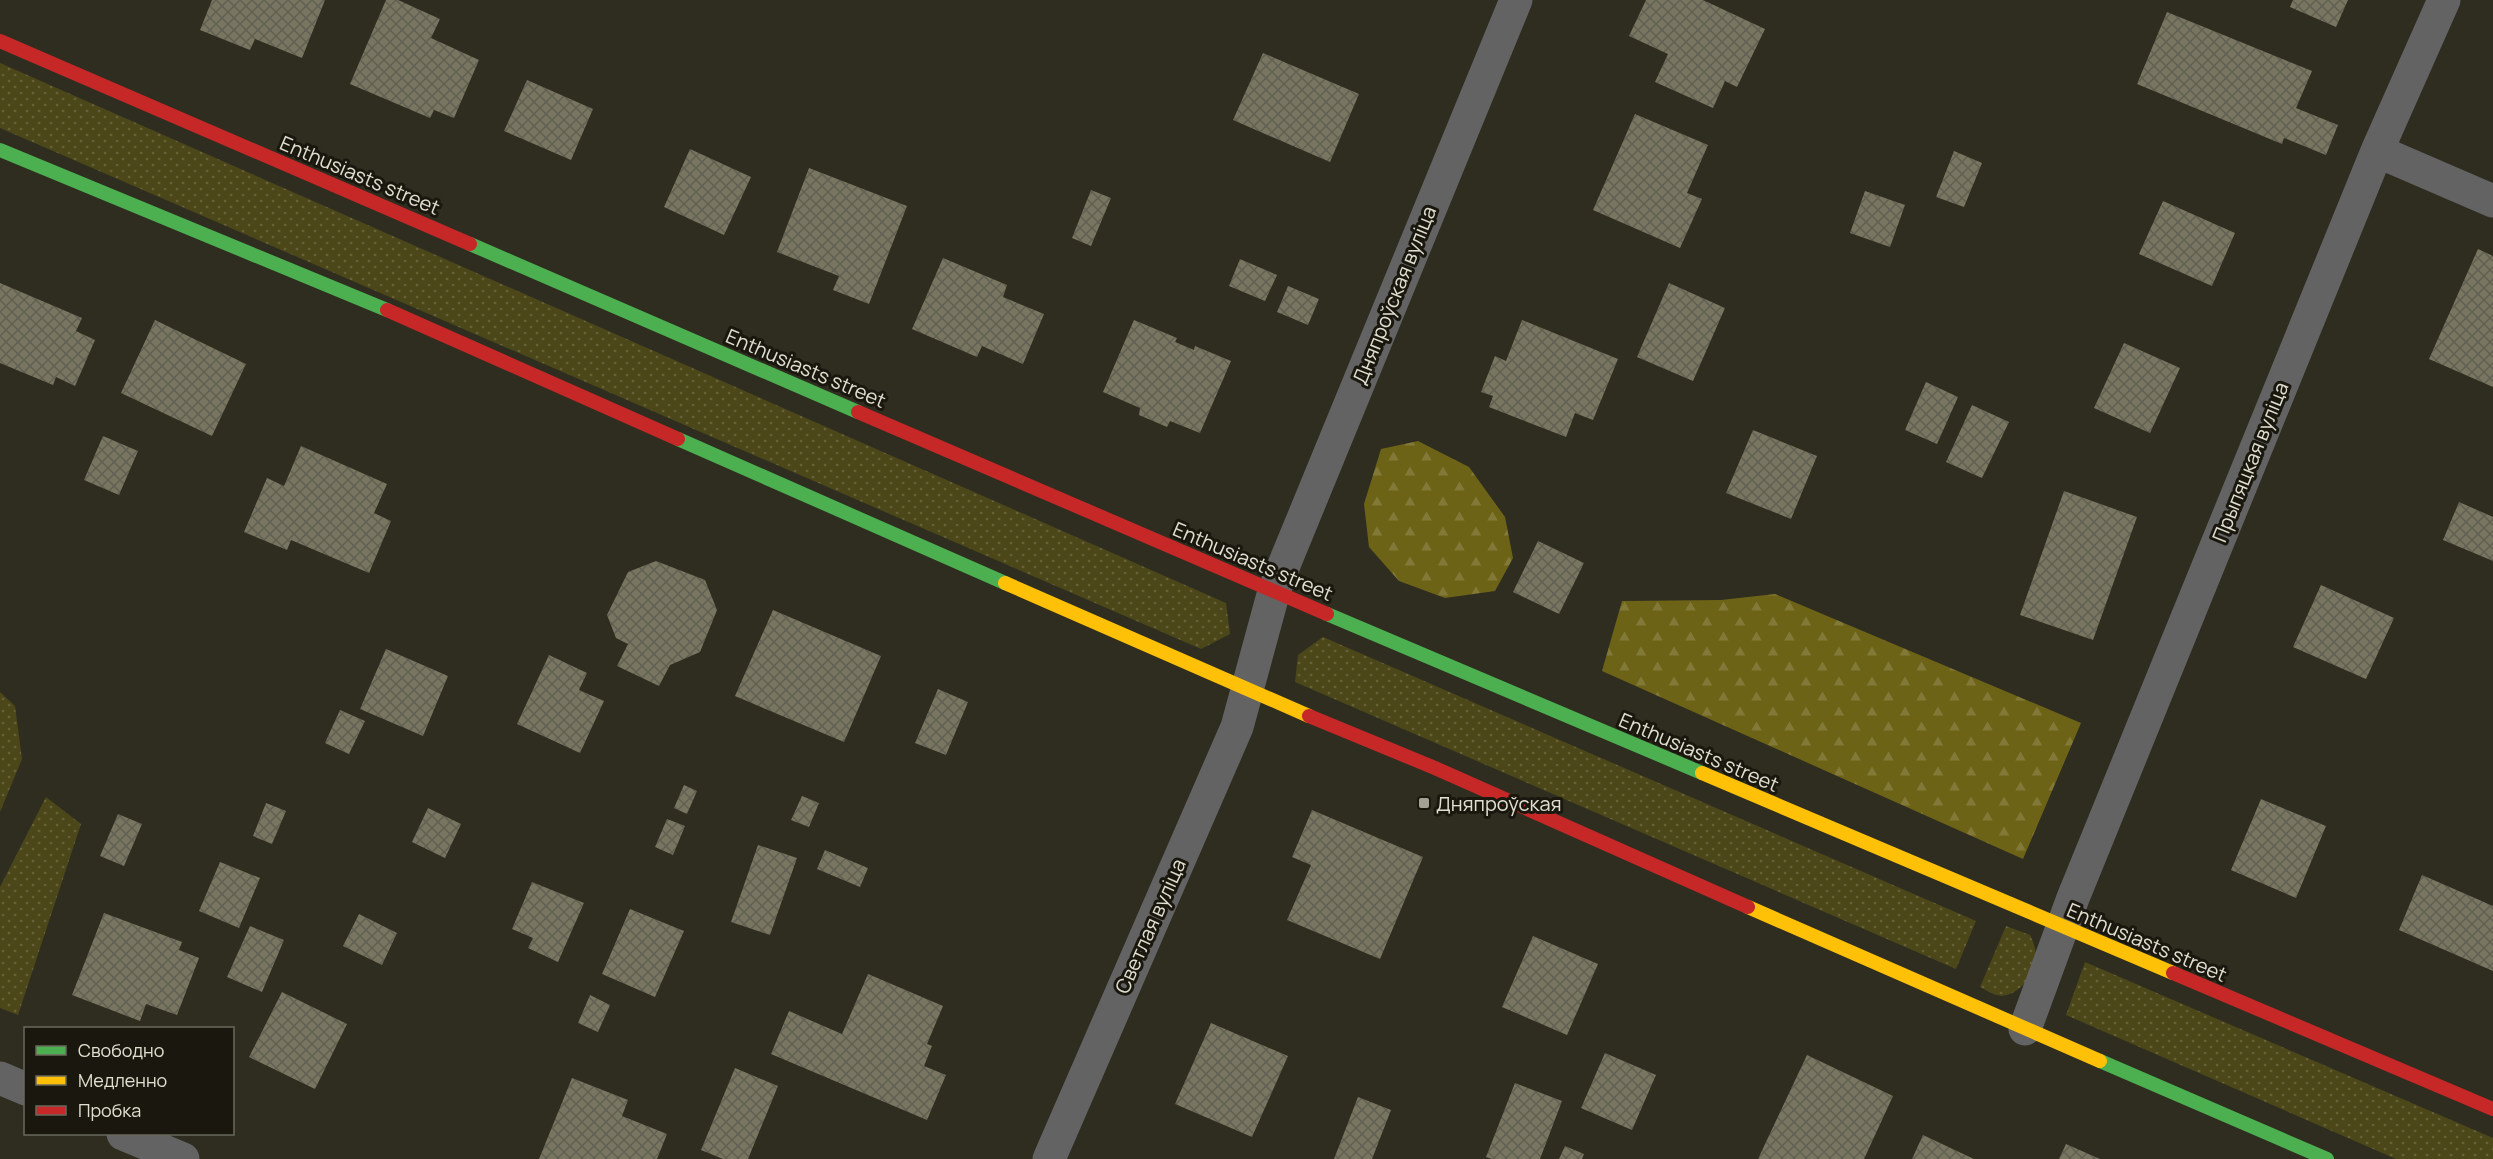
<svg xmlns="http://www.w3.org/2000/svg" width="2493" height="1159" font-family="Manrope,sans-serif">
<defs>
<pattern id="grass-dots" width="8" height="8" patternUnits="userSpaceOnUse" patternTransform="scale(1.5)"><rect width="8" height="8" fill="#4c4719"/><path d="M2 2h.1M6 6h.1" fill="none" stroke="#666139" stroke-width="1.8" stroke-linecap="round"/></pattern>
<pattern id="forest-firs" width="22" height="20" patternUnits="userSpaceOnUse" patternTransform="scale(1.5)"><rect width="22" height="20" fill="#6d6317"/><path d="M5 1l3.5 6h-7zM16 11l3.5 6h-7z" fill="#827938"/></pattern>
<pattern id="building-cross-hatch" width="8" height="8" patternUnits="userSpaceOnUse" patternTransform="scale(1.5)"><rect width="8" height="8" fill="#787660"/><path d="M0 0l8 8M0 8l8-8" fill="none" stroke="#615f51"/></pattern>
</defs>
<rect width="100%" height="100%" fill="#2e2d20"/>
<!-- grass -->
<path fill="url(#grass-dots)" d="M0,63l1226,540 4,31 -29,15 -1201,-521z
M1323,637l653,284 -20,48 -661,-287 3,-27z
M0,692l15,14 7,53 -22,53z
M46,797l35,27 -63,191 -18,-7v-121z
M2006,926l24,9c4,8 7,17 6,27 -2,15 -22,38 -39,33 -6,-1 -12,-6 -17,-8z
M2085,962l408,176v21h-97l-330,-144z"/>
<!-- forest -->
<path fill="url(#forest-firs)" d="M1418,441l51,26 36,50 8,41 -18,33 -50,7 -46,-17 -30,-34 -5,-43 17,-55z
M1775,594l306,129 -58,136 -421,-188 20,-70 99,-1z"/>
<!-- building -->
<path fill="url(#building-cross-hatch)" d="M212,0h113l-23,58 -47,-19 -5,11 -50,-20z
M386,0h12l42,19 -9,19 48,22 -25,58 -20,-8 -4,8 -80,-34z
M1646,0h57l62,29 -28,58 -12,-6 -12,27 -58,-26 13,-28 -39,-18z
M2293,0h55l-12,27 -46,-20z
M2167,12l145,59 -16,37 42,17 -12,30 -42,-17 -2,6 -145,-60z
M1263,53l96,41 -29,68 -97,-42z
M527,80l66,29 -22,51 -67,-29z
M1635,114l73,31 -21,48 15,6 -22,49 -87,-38z
M690,149l61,28 -27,58 -60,-28z
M1954,151l28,12 -18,44 -28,-10z
M809,168l98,38 -38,98 -36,-14 6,-14 -62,-24z
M1091,190l20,8 -20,48 -19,-8z
M1865,191l40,14 -15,42 -40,-14z
M2163,201l72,32 -23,53 -73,-32z
M2478,249l15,7v131l-64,-28z
M943,258l64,27 -4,12 41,17 -21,50 -41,-18 -5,11 -65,-28z
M1240,259l37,16 -12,26 -36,-15z
M0,283l82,35 -6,13 19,9 -20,46 -19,-9 -3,8 -53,-22z
M1669,283l56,25 -32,73 -56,-24z
M1288,286l31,13 -11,26 -31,-13z
M155,320l91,44 -34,72 -91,-43z
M1134,320l43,18 -2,4 19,8 1,-4 36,15 -31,72 -30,-12 -3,6 -28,-12 1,-7 -37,-16z
M1522,320l96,39 -25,61 -18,-7 -9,24 -77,-30 4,-11 -12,-4 14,-36 11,5z
M2124,343l56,25 -30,65 -56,-25z
M1926,382l32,15 -21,47 -32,-14z
M1972,405l37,17 -27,56 -36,-16z
M1753,430l64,26 -26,63 -65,-26z
M103,436l35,15 -19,44 -35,-15z
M301,446l86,38 -13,29 17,8 -22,52 -78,-33 -4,10 -43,-18 23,-54 17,8z
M2064,491l73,26 -44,123 -73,-25z
M2459,502l34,15v44l-50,-21z
M1538,541l46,22 -25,51 -46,-22z
M656,561l49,19 12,30 -17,42 -30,13 -11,21 -42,-20 11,-22 -12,-6 -9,-23 21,-43z
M2321,585l73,33 -28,61 -73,-32z
M773,610l108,46 -37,86 -109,-46z
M386,649l62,27 -25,60 -63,-27z
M549,655l38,18 -8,17 25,11 -24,52 -63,-29z
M938,689l30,13 -22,53 -31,-12z
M340,710l25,11 -16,33 -24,-11z
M684,785l13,6 -10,23 -13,-6z
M802,796l17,7 -10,24 -18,-7z
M2261,799l65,27 -30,72 -65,-28z
M266,803l20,8 -14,33 -19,-8z
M428,808l33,16 -16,34 -33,-16z
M1312,810l111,47 -43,102 -93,-39 24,-55 -19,-8z
M118,814l24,10 -18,42 -24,-10z
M667,819l18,7 -12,29 -18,-8z
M758,845l39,13 -27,77 -39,-13z
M825,850l43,18 -8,19 -43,-18z
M220,862l40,16 -21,50 -40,-17z
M2422,875l71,31v65l-94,-41z
M532,882l52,21 -26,59 -30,-14 5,-10 -21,-9z
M630,909l54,22 -29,66 -53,-23z
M104,913l78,29 -3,8 20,8 -22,57 -31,-11 -6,17 -68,-26z
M359,914l38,19 -15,32 -39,-19z
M250,926l34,14 -22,52 -35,-15z
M1533,936l65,28 -31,71 -65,-28z
M868,974l75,32 -16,38 5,2 -8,20 22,9 -19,45 -156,-66 18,-43 53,23z
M282,992l65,32 -32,65 -66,-32z
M590,995l20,10 -12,27 -20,-9z
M1211,1023l77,33 -36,81 -77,-33z
M1605,1053l51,22 -24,55 -51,-22z
M1807,1055l86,41 -29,63h-106z
M735,1068l43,18 -30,73h-25l-22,-9z
M572,1078l56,22 -6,16 45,18 -10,25h-118z
M1515,1083l47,18 -22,58h-48l-6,-2z
M1358,1097l33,13 -19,49h-38z
M1923,1135l51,24h-62z
M2066,1144l34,15h-41z
M1565,1146l19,8 -2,5h-23z"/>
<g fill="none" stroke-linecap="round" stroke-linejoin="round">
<!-- street -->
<path stroke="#646364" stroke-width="33" d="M2377,151l116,50
M2025,1029l48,-131 304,-747 67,-151
M0,1078l26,11
M123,1134l60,25
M1049,1159l188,-432 37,-136 12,-31 230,-560"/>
<!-- fast -->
<path stroke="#4caf50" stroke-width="14" d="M0,150l387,160
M470,244l388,168
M678,439l327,144
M1327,614l375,159
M2100,1061l227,98"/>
<!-- slow -->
<path stroke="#ffc107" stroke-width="14" d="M1005,583l304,133
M1702,773l471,200
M1748,907l352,154"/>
<!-- jam -->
<path stroke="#c62828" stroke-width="14" d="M0,41l470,203
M387,310l291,129
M858,412l469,202
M1309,716l126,52 313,139
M2173,973l320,136"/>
</g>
<!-- markers -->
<rect fill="#a2a193" stroke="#1a180e" stroke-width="2" x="1418" y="797" width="12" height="12" rx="3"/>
<g text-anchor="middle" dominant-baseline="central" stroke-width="6" stroke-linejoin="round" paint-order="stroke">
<!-- street labels -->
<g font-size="20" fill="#e1dfd1" stroke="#1a180e">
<text transform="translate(360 175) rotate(23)">Enthusiasts street</text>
<text transform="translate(1394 295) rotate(-68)">Дняпроўская вуліца</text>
<text transform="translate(806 368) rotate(23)">Enthusiasts street</text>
<text transform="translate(2250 462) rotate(-68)">Прыпяцкая вуліца</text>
<text transform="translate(1253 561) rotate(23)">Enthusiasts street</text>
<text transform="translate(1699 752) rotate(23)">Enthusiasts street</text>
<text transform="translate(1150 926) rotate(-66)">Светлая вуліца</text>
<text transform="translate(2147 942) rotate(23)">Enthusiasts street</text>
</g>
<!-- poi labels -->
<g font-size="20" fill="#e1dfd1" stroke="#1a180e" text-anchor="start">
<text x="1436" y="803">Дняпроўская</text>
</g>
</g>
<!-- legend -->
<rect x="24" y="1027" width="210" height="108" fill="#1a180e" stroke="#6a685c" stroke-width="1.5"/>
<rect x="36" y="1046" width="30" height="9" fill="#4caf50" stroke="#6a685c" stroke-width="1.5"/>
<text x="78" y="1057" font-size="18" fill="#e1dfd1">Свободно</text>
<rect x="36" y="1076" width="30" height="9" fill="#ffc107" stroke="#6a685c" stroke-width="1.5"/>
<text x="78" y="1087" font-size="18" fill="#e1dfd1">Медленно</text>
<rect x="36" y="1106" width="30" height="9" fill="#c62828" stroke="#6a685c" stroke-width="1.5"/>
<text x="78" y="1117" font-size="18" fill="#e1dfd1">Пробка</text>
</svg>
